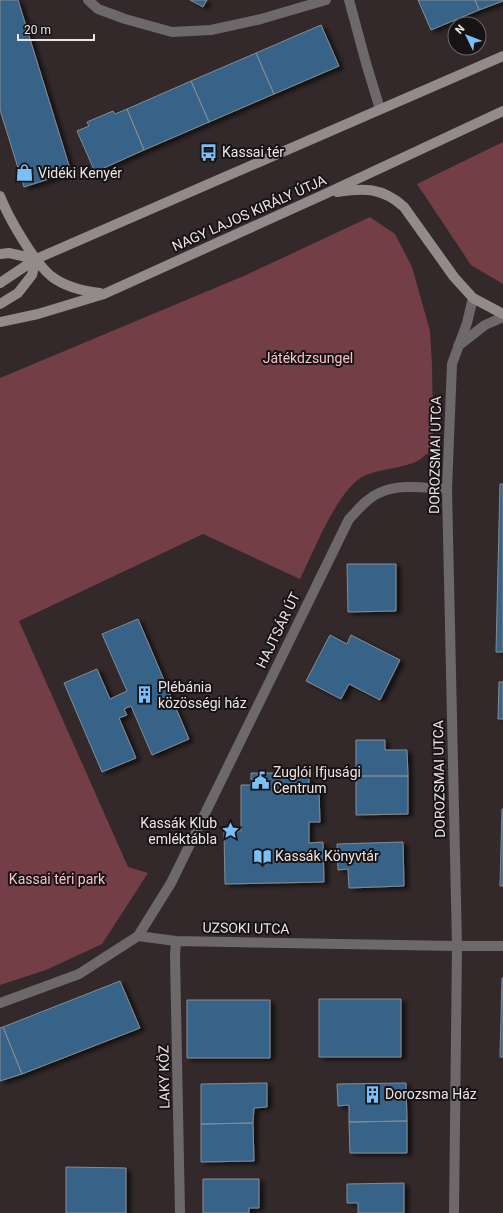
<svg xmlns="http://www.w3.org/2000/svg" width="503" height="1213" font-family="Roboto,sans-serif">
<defs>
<filter id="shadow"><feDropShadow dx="4.5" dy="2.5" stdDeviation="2" flood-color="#0009"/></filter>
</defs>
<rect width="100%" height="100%" fill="#33292a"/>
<!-- green -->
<path fill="#743e47" d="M503,142v142l-32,-19 -54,-81z
M370,217l25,17 17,33 18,64 2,34 1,63 -2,23c-6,4 -12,10 -18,12 -16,6 -35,6 -51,14 -26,16 -48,74 -62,102l-97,-45 -184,87 109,246 20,6 -46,71 -56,26 -46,15v-607l246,-103z"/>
<!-- building -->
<path fill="#386488" stroke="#838b92" filter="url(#shadow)" d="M0,0h18l53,172 -47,15 -24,-77z
M190,0h17l-4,7z
M418,0h57l4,10 -48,20z
M475,0h28v1l-24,9z
M321,25l18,41 -65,28 -18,-41z
M256,53l18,41 -65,28 -18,-41z
M191,81l18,41 -65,28 -17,-41z
M127,109l17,41 -49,22 -18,-41 12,-5 -2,-4 26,-11 2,3z
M500,484h3v168h-7z
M347,564h49v47l-48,1z
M138,619l51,120 -37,16 -21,-49 -7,3 3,6 -8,3 17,40 -34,14 -38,-89 33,-14 13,30 17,-8 -25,-57z
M330,635l17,9 4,-9 49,25 -20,40 -31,-16 -8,15 -35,-18z
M499,682h4v37h-5z
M356,740h29v10h22l1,26h-52z
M251,773h36v4h22v15l10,-1 1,31h-11v21l14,-1 1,40 -99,2 -1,-52 17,-1v-46h10z
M356,776h52v38l-52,1z
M502,809h1v77h-3z
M403,842l1,44 -55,2 -1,-19 -10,1 -1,-26z
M502,978h1v79h-3z
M120,981l20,47 -118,46 -19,-47z
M319,999h82v58h-82z
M187,1000h83v58h-83z
M3,1027l19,47 -22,7v-53z
M267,1083v24l-13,1 -1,15 -52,1v-40z
M406,1083l1,38 -58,1v-17l-11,1 -1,-22z
M407,1121v32h-57l-1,-31z
M253,1123l1,38 -53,1v-38z
M66,1167l60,1v45h-60z
M203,1179h56v29h-10v5h-46z
M404,1183v30h-46v-10h-11v-19z"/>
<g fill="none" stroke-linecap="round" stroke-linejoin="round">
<!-- street -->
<path stroke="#6d6869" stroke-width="10" d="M88,0l10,9 27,10 47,13 39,-2 50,-11 65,-19
M349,0l17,63 14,46
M458,346l27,-21 18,-8
M138,936l33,-53 178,-364c9,-9 18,-21 30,-26 21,-10 45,-5 68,-4
M176,941l-1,15 5,257
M0,1003l79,-29 59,-38 38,5 281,5h46
M454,1213l3,-267 -10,-457 5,-125 15,-41 6,-25"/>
<!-- secondary -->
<path stroke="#928a8b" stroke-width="10" d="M337,192c27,-4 45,-5 67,15l50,70 19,21 30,16
M0,196c8,21 34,66 51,80 14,11 31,15 49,17
M0,254l9,-1 27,6
M0,283l36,-24 467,-203
M0,304l18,-11 14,-18 4,-16
M0,322l38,-8 66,-20 221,-100 178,-83"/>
</g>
<!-- icons -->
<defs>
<symbol id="bus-bare" viewBox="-9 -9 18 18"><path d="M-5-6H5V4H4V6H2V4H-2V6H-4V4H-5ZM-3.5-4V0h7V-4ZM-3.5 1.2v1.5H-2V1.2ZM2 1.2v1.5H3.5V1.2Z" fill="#7abff8" stroke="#171314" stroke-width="2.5" paint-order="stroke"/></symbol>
<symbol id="shop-bare" viewBox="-9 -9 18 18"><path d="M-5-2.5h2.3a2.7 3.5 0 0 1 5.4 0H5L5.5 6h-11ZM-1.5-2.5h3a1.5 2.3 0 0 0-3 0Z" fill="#7abff8" stroke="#171314" stroke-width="2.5" paint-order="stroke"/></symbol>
<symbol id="building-bare" viewBox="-9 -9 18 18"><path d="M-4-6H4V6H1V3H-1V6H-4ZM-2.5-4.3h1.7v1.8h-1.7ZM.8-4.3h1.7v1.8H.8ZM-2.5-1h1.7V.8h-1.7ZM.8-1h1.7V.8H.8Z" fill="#7abff8" stroke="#171314" stroke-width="2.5" paint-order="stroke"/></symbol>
<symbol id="civic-bare" viewBox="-9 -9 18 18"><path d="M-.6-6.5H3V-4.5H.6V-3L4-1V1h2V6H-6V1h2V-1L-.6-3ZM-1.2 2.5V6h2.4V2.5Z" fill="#7abff8" stroke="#171314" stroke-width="2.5" paint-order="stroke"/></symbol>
<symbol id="sight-bare" viewBox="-9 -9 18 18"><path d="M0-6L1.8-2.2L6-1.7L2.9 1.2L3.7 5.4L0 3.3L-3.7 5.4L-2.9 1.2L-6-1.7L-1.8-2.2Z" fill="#7abff8" stroke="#171314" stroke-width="2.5" paint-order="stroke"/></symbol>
<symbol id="library-bare" viewBox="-9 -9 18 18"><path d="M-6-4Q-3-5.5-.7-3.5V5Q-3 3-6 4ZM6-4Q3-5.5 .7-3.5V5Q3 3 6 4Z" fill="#7abff8" stroke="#171314" stroke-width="2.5" paint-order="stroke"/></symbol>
</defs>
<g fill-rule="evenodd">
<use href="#bus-bare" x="196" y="140" width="25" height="25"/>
<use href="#shop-bare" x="12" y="160" width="25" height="25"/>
<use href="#building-bare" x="132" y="682" width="25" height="25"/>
<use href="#civic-bare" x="248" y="768" width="25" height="25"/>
<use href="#sight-bare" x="218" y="818" width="25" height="25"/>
<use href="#library-bare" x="250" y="844" width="25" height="25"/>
<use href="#building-bare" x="360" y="1082" width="25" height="25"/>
</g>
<g text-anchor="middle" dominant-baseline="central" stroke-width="4" stroke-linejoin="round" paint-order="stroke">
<!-- poi labels -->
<g font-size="14" fill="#ebe5e5" stroke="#171314" text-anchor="start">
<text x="222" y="152">Kassai tér</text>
<text x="38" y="173">Vidéki Kenyér</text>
<text x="158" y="687">Plébánia<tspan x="158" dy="16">közösségi ház</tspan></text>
<text x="273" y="772">Zuglói Ifjusági<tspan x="273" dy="16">Centrum</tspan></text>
<text x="217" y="823" text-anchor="end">Kassák Klub<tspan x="217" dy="16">emléktábla</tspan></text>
<text x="275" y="856">Kassák Könyvtár</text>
<text x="385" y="1094">Dorozsma Ház</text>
</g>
<!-- street labels -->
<g font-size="14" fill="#ebe5e5" stroke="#171314">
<text transform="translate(249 213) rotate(-24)">NAGY LAJOS KIRÁLY ÚTJA</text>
<text transform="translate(435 455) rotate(-89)">DOROZSMAI UTCA</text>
<text transform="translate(278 630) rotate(-64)">HAJTSÁR ÚT</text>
<text transform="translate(439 779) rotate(-91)">DOROZSMAI UTCA</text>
<text transform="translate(246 928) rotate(1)">UZSOKI UTCA</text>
<text transform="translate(164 1077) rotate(-91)">LAKY KÖZ</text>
</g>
<!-- park labels -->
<g font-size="14" fill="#f8c0c8" stroke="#171314">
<text x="308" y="358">Játékdzsungel</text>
<text x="57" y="879">Kassai téri park</text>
</g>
</g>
<!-- north arrow -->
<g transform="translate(467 36) rotate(313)"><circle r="19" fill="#171314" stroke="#6c6768"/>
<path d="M0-3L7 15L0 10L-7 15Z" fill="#7abff8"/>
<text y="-6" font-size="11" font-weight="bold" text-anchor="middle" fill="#ebe5e5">N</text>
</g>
<!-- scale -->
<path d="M18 34v6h76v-6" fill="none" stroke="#ebe5e5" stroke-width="2"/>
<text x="24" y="34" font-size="12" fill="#ebe5e5" stroke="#171314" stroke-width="3" paint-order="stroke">20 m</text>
</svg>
